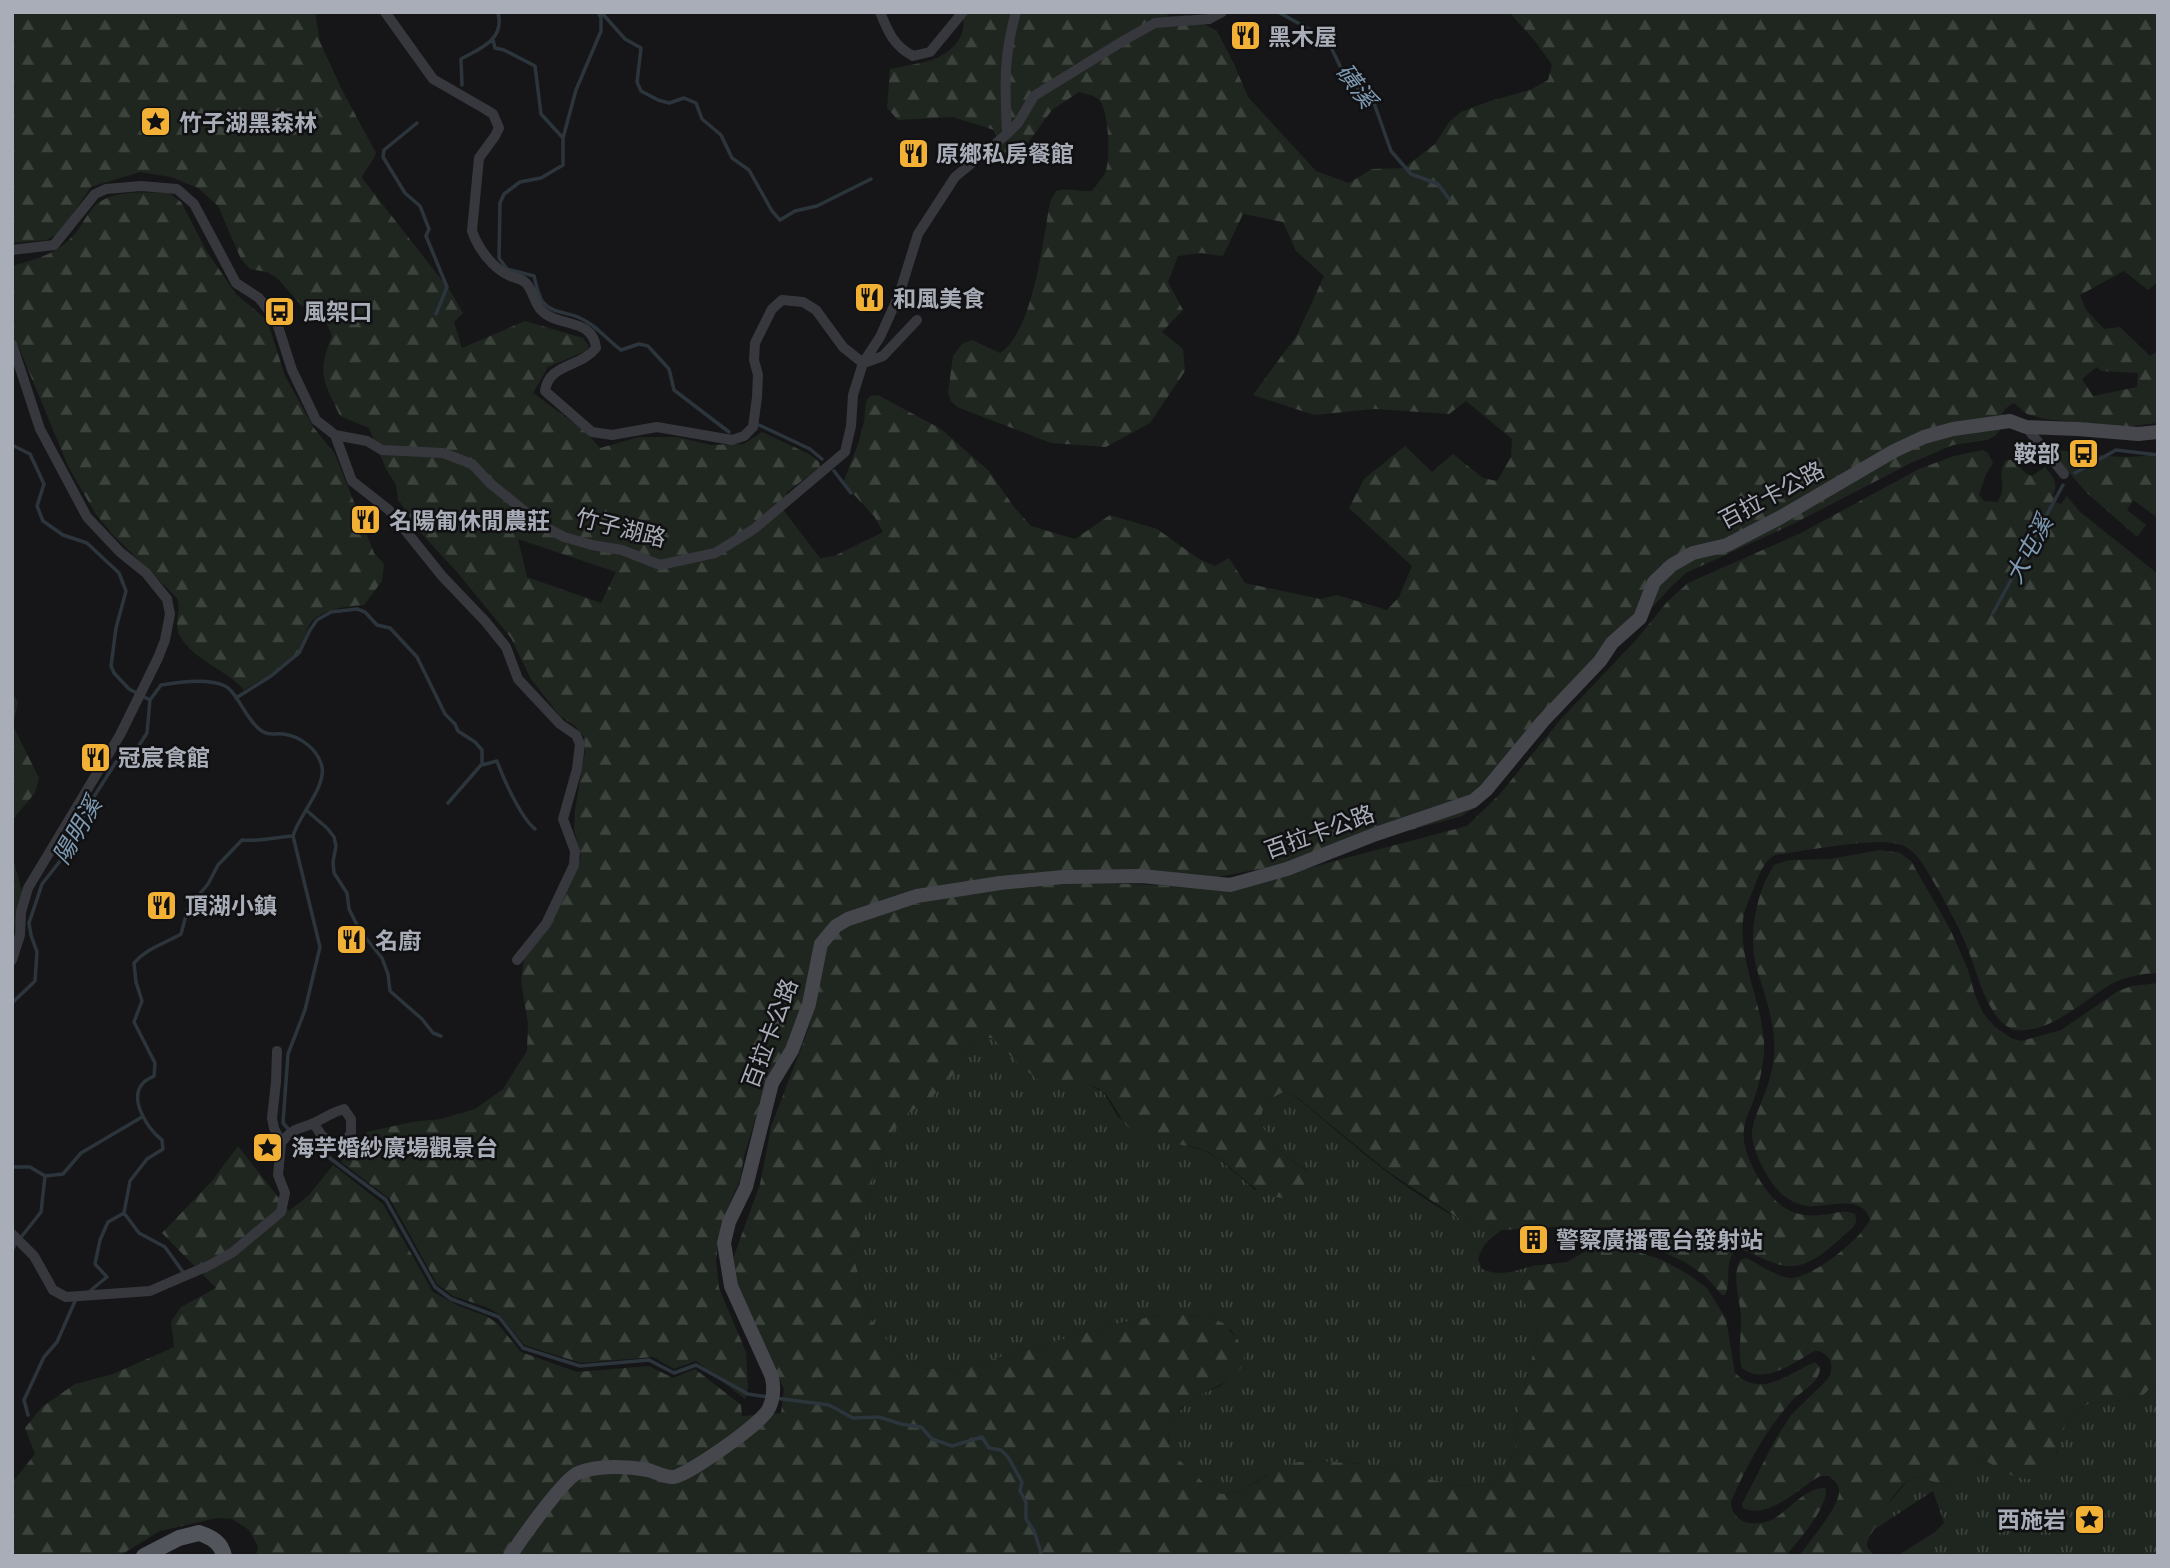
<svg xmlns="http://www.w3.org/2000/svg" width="2170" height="1568" font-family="Lato,'Noto Sans TC',sans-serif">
<defs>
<pattern id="grass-tufts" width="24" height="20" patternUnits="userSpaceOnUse" patternTransform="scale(1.75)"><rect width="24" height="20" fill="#1e261f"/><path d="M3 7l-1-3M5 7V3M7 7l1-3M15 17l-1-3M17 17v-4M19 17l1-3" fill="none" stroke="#3c433d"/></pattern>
<pattern id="forest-firs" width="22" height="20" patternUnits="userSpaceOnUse" patternTransform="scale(1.75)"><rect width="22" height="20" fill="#1e261f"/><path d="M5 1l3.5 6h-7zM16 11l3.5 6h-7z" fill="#3c433d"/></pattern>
</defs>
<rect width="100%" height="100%" fill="#161618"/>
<!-- grass -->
<path fill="url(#grass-tufts)" d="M979,1038h13l15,12 60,33 17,-1 19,10 16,26 42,24 23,3 19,5 16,9 36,31 54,-19c-22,-11 -38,-27 -49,-49 2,-16 9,-24 24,-30l13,6c52,42 103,91 163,121 13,7 27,9 42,11 -13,9 -19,14 -24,29l4,10c18,8 32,2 50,-3l-10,15 14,41 1,17 -19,72 -3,37 -10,24 -16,12 -30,2 -96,-22 -46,-3 -19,1 -31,13 -28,17 -18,2c-42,-28 -83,-61 -21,-99 8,-5 23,-8 28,-15 7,-8 11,-20 15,-29l-11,-20 -19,-12 -25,-4h-28l-40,8 -165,47 -34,-2 -28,-20 -21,-27 -19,-65 9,-26 11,-52 12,-34 16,-26 29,-20 25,-25 8,-23z
M2158,1381v175h-261l38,-24 9,-9 -11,-32 -58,38 9,-20 25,-30 6,-2 32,8 20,-22 16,-4 21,12 53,-17 10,-37 21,-13 52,-6z"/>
<!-- forest -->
<path fill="url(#forest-firs)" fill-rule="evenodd" d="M12,12h303l5,30 22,48 34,63c-3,10 -11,15 -14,25l89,114 12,21 -9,9 8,26 63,-27 58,17 6,8 -3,5 -38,16 -15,26 52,38 15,17 39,-11h38l34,8 33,-1 18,-12 47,22 10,8 1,5 -33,25 -3,19 36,47 14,-2 49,-24 -9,-16 -31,-33 15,-39 6,-22 2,-20 4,-6 8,-1 63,34 48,42 25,36 17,19 44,13 35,-24 47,14 42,30 16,7 14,-8 16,25 75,16 17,-4 50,15 12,-13 13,-31 -63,-58 15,-29 41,-33 27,26 21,-18 30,24 14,3 14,-24 1,-18 -46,-38 -17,13 -75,-5 -60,6 -61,-20 44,-60 27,-59 -28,-25 -13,-29 -40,-8 -20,42 -22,-3 -23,3 -10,26 15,28 -21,22 21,17 2,22 -35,52 -44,24 -55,-4 -94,-36 -6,-6 -3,-8 5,-37 9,-12 10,-4 28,13c33,-21 43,-113 50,-151l6,-11c11,-4 24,1 36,0 4,-6 10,-12 13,-18 6,-14 4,-60 -5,-72 -5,-6 -14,-7 -21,-9l-27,18 -31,42 -10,3 -14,1 3,-11 -6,-15 -41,-13 -55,3 -11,-12 3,-39c14,-3 30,-5 44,-10 19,-7 36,-26 27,-47h200l9,4 17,-1 30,16 17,33 14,33 68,74 33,12 23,-14 32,-1 31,-24 14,-22 12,-10 29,-11 40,-11 18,-10 4,-15 -17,-24 -26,-29h649v270l-10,8 -24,-19 -44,24 6,15 18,19 16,-2 30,29 8,-5v72l-34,4 -79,-8 -18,-5 -13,-11c-13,7 -13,12 -13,26l-6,7 -8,4 -34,5 -42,18 -118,61 -107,49 -16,15 -32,35 -165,185 -11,8 -176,48 -79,15 -237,3 -145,51 -36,114 -27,51 -18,58 -4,24 -19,44 -5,36 3,28 27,64 2,36 -3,11 -49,-38 -22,8 -21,-12 -72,6 -57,-18 -24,-30 -14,-8 -33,-11 -16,-12 -47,-85 -49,-37 26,-30 45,-10 29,-3 34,-10 28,-20 24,-38 1,-28 -7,-41 4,-31 36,-49 20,-45 -7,-28 1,-19 10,-59 -1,-14 -9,-11 -16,-11 -28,-36 -20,-41 -54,-66 -39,-42 -20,-31 -2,-14 -10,-16 -17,-41 -29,-12c-16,-36 -24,-41 -8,-80l-6,-14 -25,-17 -24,-27 -10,-6 -17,-3 -9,-10 -23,-53 -20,-18 -27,-11 -31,-5 -49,15 -24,35 -11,13 -10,5 -34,3zM2097,367l4,4 37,2 -1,14 -44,9 -11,-17zM518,539l98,33 -15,31 -74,-26z
M169,193l12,9 26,50 29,42 31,26 18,56 29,52 21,26 39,99 10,11 -2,17 -18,24c-15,1 -41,4 -52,16 -7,8 -7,22 -14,31 -11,16 -37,27 -54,38 -18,-21 -50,-29 -64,-54 -7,-12 2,-26 -3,-38l-65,-64 -17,-21 -27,-47 -51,-123 -5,-8v-69c26,-7 48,-13 65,-35 9,-12 14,-26 28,-32 18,-9 44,-6 64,-6z
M1983,450l5,3 5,10 -7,11 -7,21 5,6 13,1c12,-15 -2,-25 9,-42h5l16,14 5,2 13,-9c9,11 13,15 8,29l4,7 4,1 6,-8 13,16 78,62v399c-15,0 -33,4 -47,11 -25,15 -62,50 -94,46 -10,-1 -19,-10 -24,-19 -13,-20 -18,-46 -28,-69 -10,-22 -22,-45 -35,-66 -7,-12 -14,-25 -28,-31 -24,-9 -99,6 -127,10 -12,7 -15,18 -20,30 -4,11 -11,24 -12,35 -4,42 18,80 21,121 1,19 -4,40 -10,58 -3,9 -9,19 -10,30 -3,20 12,47 24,63 18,23 35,26 61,22 10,-2 17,-4 26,0 4,10 -3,15 -11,21 -18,17 -40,38 -67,29 -14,-4 -25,-12 -40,-15 -14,12 -5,32 -12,46h-3l-17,-19 -20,-14 -49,-22 -18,-4 -40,-3 -24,-6 -52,3 -23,-3 -18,-7 -74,-49 -89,-73 -14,-6c-15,6 -22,14 -24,30 8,15 18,29 32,39 8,6 17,9 23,17 -1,9 -7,16 -16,18 -44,12 -62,-34 -98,-47 -19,-7 -52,-3 -67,-16 -14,-11 -21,-34 -32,-42 -23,-16 -42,-1 -57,-8 -20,-9 -36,-31 -53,-45h-13l-16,12 -8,23 -25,26 -29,19 -16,26 -12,34 -11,52 -9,26 19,65 21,27 28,20 34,2 165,-47 40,-8h28l25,4 10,4 15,17 5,11 1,8 -2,8 -14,14 -27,13 -20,14 -11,16 -2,17 11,19 24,22 18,12 18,-2 41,-24 18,-6 19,-1 46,3 96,22 30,-2 16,-12 10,-24 3,-37 19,-72 -1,-17 -15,-25 -2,-8 3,-8 10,-15 35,-4 33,-19 28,6 32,10 28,15 19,14 19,31 9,54c26,26 54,0 80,-11l5,5c1,16 -21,25 -30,36 -26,29 -43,63 -59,98 0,23 25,27 42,18 17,-9 33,-33 53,-31 2,21 -28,52 -40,68h-1530l2,-10 -9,-16 -17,-11 -15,-1 -57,13 -41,25h-107v-73l23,-29 -10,-26 17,-21 33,-23 38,-10 61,-27 -3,-25 10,-15 35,-19 -54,-55 50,-52 26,-35 51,65 20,-16 24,-30 50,39 50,88 26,14 27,10 11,7 24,29 56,20 72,-6 24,12 22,-9 46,36 1,11 39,-3 3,-24 -49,-111 -1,-22 26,-72 11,-57 38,-100 19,-82 9,-13 10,-8 58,-18 91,-18 82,-6 125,5 94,-16 170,-45 33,-32 60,-74 75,-79 33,-40 20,-18 113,-50 118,-64 35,-13z
M2057,450c32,3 70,12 101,3v65l-25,-18 -6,10 19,15 -9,12 -50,-44 -31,-35 -2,-6z
M12,692l6,10 -5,24 26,52 -4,15 -21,25 -2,17z
M1880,850l20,3 11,8 39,68 18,41 7,25 8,18 11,13 17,12 10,3 40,-11 57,-39 14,-5 26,-3v398l-18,17 -52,6 -21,13c-5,19 -12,62 -38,62 -16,0 -33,-12 -46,-20l-16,5 -20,21 -32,-8 -6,2c-16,14 -24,30 -33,47 -4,8 -9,11 -9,21l7,9h-75c9,-13 42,-51 40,-66 -1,-7 -5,-9 -10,-14h-9c-21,12 -51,44 -77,32l-1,-4 33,-64 16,-25 36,-35c8,-11 5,-24 -8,-29h-4c-21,11 -50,35 -73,17 -5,-16 0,-34 -1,-51 -1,-17 -8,-36 -3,-52 2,-6 3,-5 8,-7 14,6 31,20 46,20 21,-1 71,-40 78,-59 -10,-28 -47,-8 -68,-14 -12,-3 -23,-12 -30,-22 -8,-12 -20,-34 -20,-49 0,-13 7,-24 11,-36 7,-17 13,-39 11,-57 -1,-24 -9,-46 -16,-68 -11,-35 -3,-78 16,-108l15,-5 41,-1z
M12,854l10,38 -10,50z"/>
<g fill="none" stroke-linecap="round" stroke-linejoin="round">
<!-- stream -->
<path stroke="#2c353c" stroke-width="3.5" d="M598,12l3,6v13l-25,59 -13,48v27l-22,13 -21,4 -16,12 -4,9 -1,55 8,11 27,7c2,8 4,20 9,26 8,11 23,10 35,15 17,7 28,22 43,33l18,-6 9,2 21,23 5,21 55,42
M601,12l24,27 16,9 -4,34 4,9 17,9 11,3 15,-5 12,5 6,16 19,16 11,23 17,12 23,41 8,9 15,-9 22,-5 54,-27
M1278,12l49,27 13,27 18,23 16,14 17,48 20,23 27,10 11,15
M493,40l2,8 9,2 31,16 6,48 22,24
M462,85l-1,-26c20,-11 44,-19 37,-47
M417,123l-33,27 -1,7 22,36 15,13 9,23 -3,7 21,51 -11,27
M759,425l51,24 12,10
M12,445l18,9 14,30 -7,22 6,15 20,14 24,8 32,30 7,18 -10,37 -5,38 3,7 15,16 21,11 -3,33 -9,14 -22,15 -28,44 -20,45 -26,33 -13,39 2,12 6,17 -2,29 -23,22
M834,471l17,22
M2075,473l41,-23 42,5
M1993,613l70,-128
M236,698l35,-22 28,-23 11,-23 7,-10 14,-8 26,-3 8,3 12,13 13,3 27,29 28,57 10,10 3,7 17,11 7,8v15l15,-4c6,17 24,57 38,68
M150,700l11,-15c17,-3 48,-7 64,1 12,5 21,35 37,45 7,5 13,2 21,3 17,2 35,15 39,33 4,20 -24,50 -29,69l27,111 -15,63 -17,44 -5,69 14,16 30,17 59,44 49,87 16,12 48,18 24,31 57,18 69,-6 25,13 22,-8 52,29 20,3
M448,803l33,-38
M306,810l21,18 7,9 2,9 -3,16 1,11 13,20 2,16 11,22 22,27 6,16 2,17 32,28 11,14 8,3
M12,1167h18l15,9 18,-2 18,-21 61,-36
M22,1236l19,-24 4,-36
M12,1251l4,-9
M183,1272l-18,-25 -26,-14 -15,-20 6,-32 17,-22 16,-10 -1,-9c-14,-11 -35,-42 -18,-58 3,-3 7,-4 10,-6l1,-13 -21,-41 8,-21 -6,-19 -2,-19c13,-15 30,-19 47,-29l7,-26 20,-24 10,-19 24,-25c18,2 33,-3 51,-4
M91,1290l16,-13 -12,-13 5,-24 8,-18 16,-9
M775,1398l54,7 24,13 26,-1 22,7 20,3 11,12 20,7 30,-9 7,11 12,2 7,7 14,25 -2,9 6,11v17l8,12 8,25
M28,1415l-4,-15 20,-43 13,-15 18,-41"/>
<!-- minor -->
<path stroke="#37383d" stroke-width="10" d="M385,12l48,67 52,30 8,5 6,14 -4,8 -16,22 -7,73c6,17 20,37 38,45 5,2 10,2 15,6 8,7 9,21 16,28 16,18 52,7 55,38 -16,20 -47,15 -51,43l47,41 20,3 45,-8 75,13 12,-4 9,-9 4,-30 1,-22 -4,-15 1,-17 17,-34 10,-9 21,2 13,8 27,37 20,16
M880,12c8,20 14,34 33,44l17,-4 33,-40
M1007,134c-2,-46 -4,-77 9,-122
M12,250l42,-5 41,-51 11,-5 35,-3 36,3 17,15 42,79 23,15 17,22 16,50 24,50 19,15 32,6 15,9 61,3 29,11 19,20 52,42 21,11 28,8 30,5 38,15 55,-12 39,-24 91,-77 6,-26 2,-31 10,-32 17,-26 19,-42 19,-61 37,-57 52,-43 11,-11 16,-27 89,-55 32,-18 54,-4 13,-7
M12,344l28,85 47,88 33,35 26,21 21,26 3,15 -5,26 -7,18 -38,77 -92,153 -7,24 -1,23 -8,25
M864,363l19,-7 34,-36
M2026,427l38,47
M335,435l17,46 37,29 53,66 43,45 21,26 12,32 42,45 16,11 4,9 -3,25 -14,50 12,32 -1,14 -28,59 -29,36
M277,1051l-1,31 -4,36 2,10 7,15
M281,1143c13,-17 19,-13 35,-21 10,-5 17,-10 28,-13l7,10v15l-8,8 -7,2 -14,-8 -8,-12
M12,1234l22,22 19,34 13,7 84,-6 60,-26 23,-13 48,-40 4,-19 -7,-18 3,-32"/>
<!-- secondary -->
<path stroke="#45474d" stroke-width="14" d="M510,1556c10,-15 54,-78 68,-83 20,-8 49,-7 70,-3 7,2 18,8 26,7 15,-3 89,-54 95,-69 5,-10 5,-20 3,-31l-41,-91 -7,-43 5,-21 17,-35 26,-104 20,-33 17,-46 12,-60 15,-18 12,-7 69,-23 83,-13 63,-6 79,-1 88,9 57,-16 89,-35 97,-33 13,-11 57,-69 57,-60 12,-18 28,-25 14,-36 18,-17 21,-12 34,-8 54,-28 113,-66 30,-14 29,-8 57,-8 16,6 52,2 60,5 20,-2"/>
<!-- primary -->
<path stroke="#53555c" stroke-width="16" d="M144,1556l35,-18 20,-5c12,4 22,9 25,23"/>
</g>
<!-- icons -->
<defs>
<symbol id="restaurant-square" viewBox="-11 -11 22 22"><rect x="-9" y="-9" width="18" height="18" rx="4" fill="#f2b134" stroke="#111113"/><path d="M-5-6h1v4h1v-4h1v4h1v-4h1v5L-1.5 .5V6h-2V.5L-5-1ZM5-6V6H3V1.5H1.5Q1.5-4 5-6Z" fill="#111"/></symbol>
<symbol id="sight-square" viewBox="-11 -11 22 22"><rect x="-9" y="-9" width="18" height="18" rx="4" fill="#f2b134" stroke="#111113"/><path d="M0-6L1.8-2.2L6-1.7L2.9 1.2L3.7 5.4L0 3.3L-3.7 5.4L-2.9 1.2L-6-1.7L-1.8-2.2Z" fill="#111"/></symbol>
<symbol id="bus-square" viewBox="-11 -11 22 22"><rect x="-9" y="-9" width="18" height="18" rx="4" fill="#f2b134" stroke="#111113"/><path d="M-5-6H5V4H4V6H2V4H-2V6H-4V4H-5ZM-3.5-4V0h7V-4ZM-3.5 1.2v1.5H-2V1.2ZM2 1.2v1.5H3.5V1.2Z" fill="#111"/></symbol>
<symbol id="building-square" viewBox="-11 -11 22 22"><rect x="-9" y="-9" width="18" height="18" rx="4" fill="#f2b134" stroke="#111113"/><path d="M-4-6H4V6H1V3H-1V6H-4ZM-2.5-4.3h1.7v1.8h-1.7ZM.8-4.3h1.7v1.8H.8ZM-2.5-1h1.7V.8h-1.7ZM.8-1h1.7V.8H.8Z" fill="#111"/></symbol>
</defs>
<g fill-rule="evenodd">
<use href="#restaurant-square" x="1228" y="18" width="35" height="35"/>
<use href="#sight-square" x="138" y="104" width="35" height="35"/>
<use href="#restaurant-square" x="896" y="136" width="35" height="35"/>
<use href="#restaurant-square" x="852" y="280" width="35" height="35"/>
<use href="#bus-square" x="262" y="294" width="35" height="35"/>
<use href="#bus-square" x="2066" y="436" width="35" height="35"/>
<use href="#restaurant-square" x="348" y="502" width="35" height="35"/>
<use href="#restaurant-square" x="78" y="740" width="35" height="35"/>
<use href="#restaurant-square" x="144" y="888" width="35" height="35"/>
<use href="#restaurant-square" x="334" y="922" width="35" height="35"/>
<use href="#sight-square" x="250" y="1130" width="35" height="35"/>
<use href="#building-square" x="1516" y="1222" width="35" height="35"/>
<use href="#sight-square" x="2072" y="1502" width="35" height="35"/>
</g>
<g text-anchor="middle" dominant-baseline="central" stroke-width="5" stroke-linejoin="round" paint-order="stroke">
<!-- poi labels -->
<g font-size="23" font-weight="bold" fill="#a8adb8" stroke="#111113" text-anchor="start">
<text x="1268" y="36">黑木屋</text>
<text x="179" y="122">竹子湖黑森林</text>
<text x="936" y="153">原鄉私房餐館</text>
<text x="893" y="298">和風美食</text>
<text x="303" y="311">風架口</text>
<text x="2060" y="453" text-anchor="end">鞍部</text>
<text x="389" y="520">名陽匍休閒農莊</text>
<text x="118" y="757">冠宸食館</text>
<text x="185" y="905">頂湖小鎮</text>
<text x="375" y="940">名廚</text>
<text x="291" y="1147">海芋婚紗廣場觀景台</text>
<text x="1556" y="1239">警察廣播電台發射站</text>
<text x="2066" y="1519" text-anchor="end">西施岩</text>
</g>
<!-- street labels -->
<g font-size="23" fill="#a8adb8" stroke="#111113">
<text transform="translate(1771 494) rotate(-28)">百拉卡公路</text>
<text transform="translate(621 527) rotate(14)">竹子湖路</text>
<text transform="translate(1319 831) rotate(-20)">百拉卡公路</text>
<text transform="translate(769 1033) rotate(-69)">百拉卡公路</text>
</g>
<!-- water labels -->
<g font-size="24" font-style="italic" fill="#7f9bb3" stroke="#111113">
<text transform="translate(1357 85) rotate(53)">磺溪</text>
<text transform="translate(2028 549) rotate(-62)">大屯溪</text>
<text transform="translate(76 830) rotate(-60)">陽明溪</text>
</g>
</g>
<!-- border -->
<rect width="2170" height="1568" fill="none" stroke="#a8adb8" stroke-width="28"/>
</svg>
